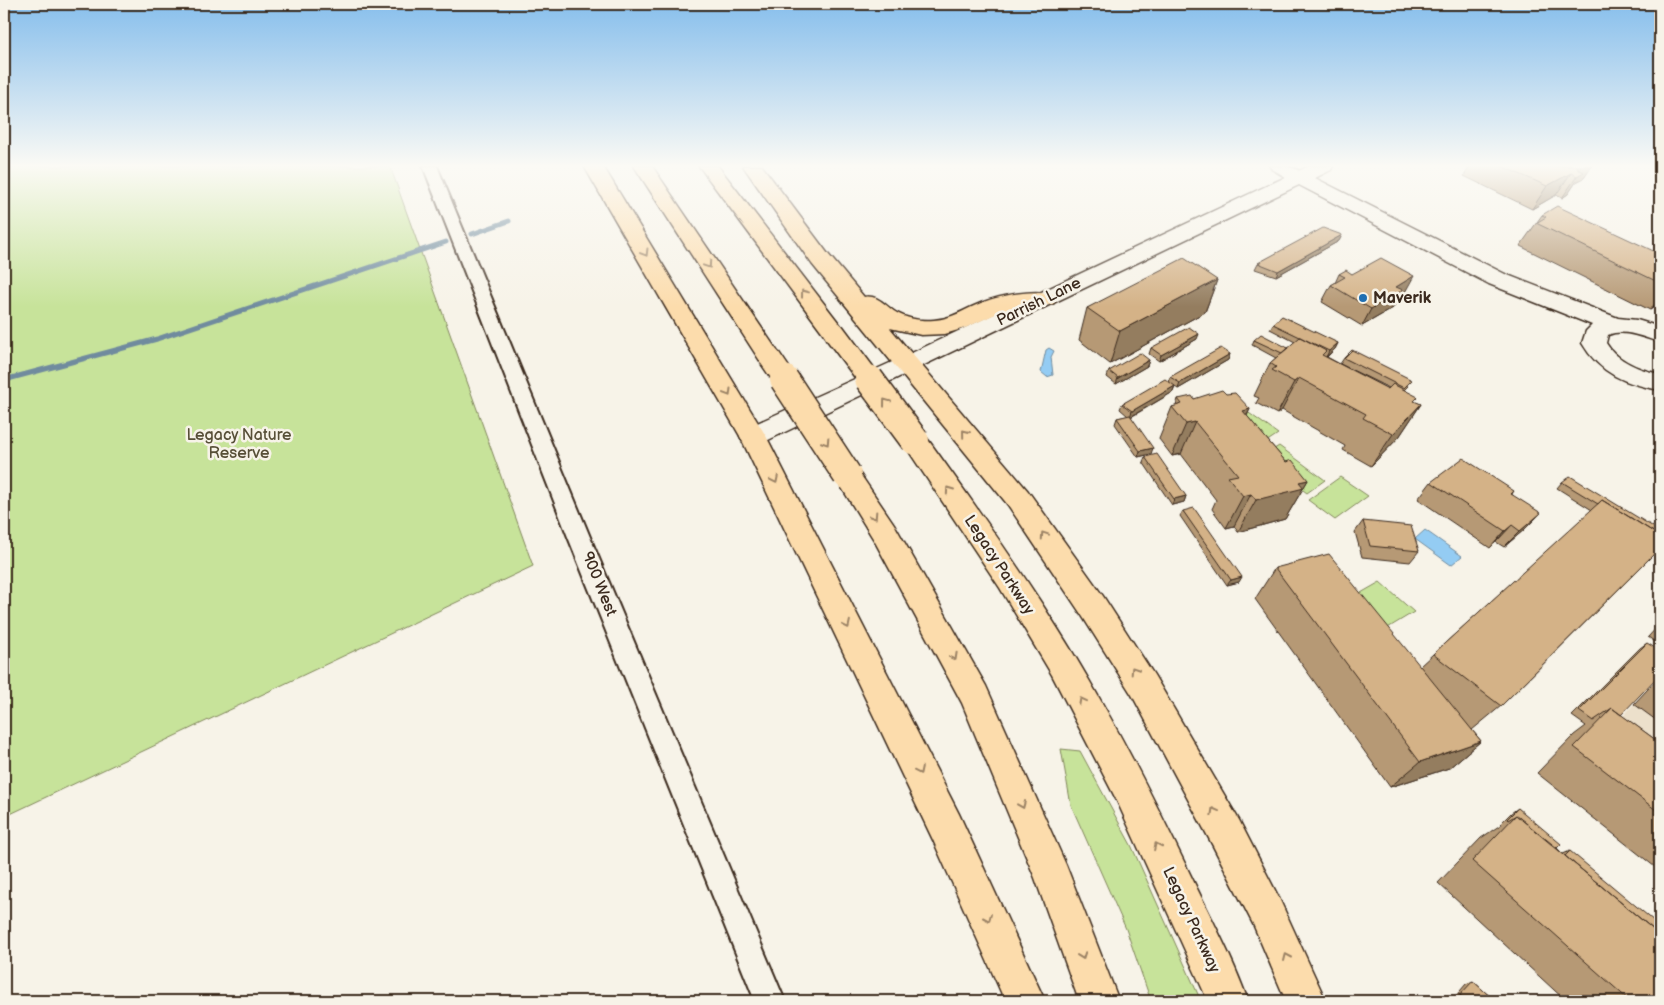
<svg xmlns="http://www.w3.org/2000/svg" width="1664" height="1005" font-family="'Balsamiq Sans',sans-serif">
<rect width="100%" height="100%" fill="#f7f3e8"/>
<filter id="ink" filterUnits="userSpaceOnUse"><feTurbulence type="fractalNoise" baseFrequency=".02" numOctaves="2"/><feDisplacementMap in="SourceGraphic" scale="10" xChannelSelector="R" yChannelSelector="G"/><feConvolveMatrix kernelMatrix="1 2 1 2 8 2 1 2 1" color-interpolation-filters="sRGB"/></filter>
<g filter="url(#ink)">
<!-- built -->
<path fill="#ece0cb" d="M1660,675v102l-55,-41z"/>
<!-- green -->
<path fill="#c7e39a" stroke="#81865c" d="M4,166h386l143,400 -529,251z
M1235,403l43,31 -18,12z
M1279,446l46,34 -18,13 -47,-35z
M1340,477l28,19 -33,24 -27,-20z
M1380,582l34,30 -28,17 -34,-31z
M1061,749l19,2 51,94 70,156h-50l-25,-72 -55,-124z"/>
<!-- water -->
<path fill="#94ccf3" stroke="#708b9e" d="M1049,348l5,3 -3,6 2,18 -6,2 -6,-5 5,-22z
M1425,530l37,26 -11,9 -36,-26z"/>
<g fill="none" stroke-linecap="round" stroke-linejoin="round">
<!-- stream-far1 -->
<path stroke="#708b9e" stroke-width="5" d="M472,234l37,-13
M4,380l153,-41 289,-97"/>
<!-- stream -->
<path stroke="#708b9e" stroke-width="6" d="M4,380l5,-1"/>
<defs>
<path id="street" d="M423,166h14l153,371 195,464h-30l-187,-464z
M1270,166c13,0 29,0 37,12l-2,3c-11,3 -23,-7 -33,-12z"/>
<path id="secondary" d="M1309,166h24l-2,4 -16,8 190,96 113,44 19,2 23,7v15c-17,-4 -34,-14 -52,-7l-2,8c11,18 34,27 54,31v16c-34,-6 -60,-16 -78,-47l4,-12 6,-6 -103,-41 -190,-99 -537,258 -9,2 -9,-2 -4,-7 4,-7 157,-71z"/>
<path id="highway" d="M584,166h19l163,270 193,378 86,187h-40l-72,-161 -193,-404z
M634,166h18l126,186 4,6 -4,6 -8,2 -8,-2z
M699,166h19l124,161 4,5 -4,5 -8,2 -8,-2z
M743,166h19l66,88 36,43c14,-3 22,10 33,16 11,6 24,8 37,7 18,-1 31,-11 47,-17 20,-8 51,-14 72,-9l3,5 -3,5 -51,7 -37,17 -20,6 -24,1 -31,-7 138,163 75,105 51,79 85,145 40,78 47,103h-40l-33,-77 -40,-78 -81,-151 -51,-81 -73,-109 -196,-241z
M915,432l9,2c52,72 103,144 149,219 43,71 81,146 117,221 20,42 43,84 58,127h-40l-91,-200 -65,-126 -52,-87 -98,-147 4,-7z
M847,465l9,3 38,56 92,162 80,179 53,136h-40l-44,-123 -73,-175 -88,-163 -40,-65 4,-7z"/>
</defs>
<!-- street casing -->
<use href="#street" stroke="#3b2a1e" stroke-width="4"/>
<!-- secondary casing -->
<use href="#secondary" stroke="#3b2a1e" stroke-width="3"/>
<!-- highway casing -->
<use href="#highway" stroke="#3b2a1e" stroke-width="3"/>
<!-- street -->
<use href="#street" fill="#f7f3e8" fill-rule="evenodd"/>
<!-- secondary -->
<use href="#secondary" fill="#f7f3e8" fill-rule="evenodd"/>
<!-- highway -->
<use href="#highway" fill="#fcdcac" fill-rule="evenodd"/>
<defs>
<path id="highway-bridge-far1" d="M834,332l36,48
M770,358l15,22"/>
<path id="highway-bridge" d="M784,379l63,96
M869,379l46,62"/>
</defs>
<!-- highway-bridge-far1 casing -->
<use href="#highway-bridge-far1" stroke="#3b2a1e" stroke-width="24" stroke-linecap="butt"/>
<!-- highway-bridge casing -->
<use href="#highway-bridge" stroke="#3b2a1e" stroke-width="31" stroke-linecap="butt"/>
<!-- highway-bridge-far1 -->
<use href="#highway-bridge-far1" stroke="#fcdcac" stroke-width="21"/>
<!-- highway-bridge -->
<use href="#highway-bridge" stroke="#fcdcac" stroke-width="28"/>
</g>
<!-- wall -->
<path fill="#b69974" stroke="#3b2a1e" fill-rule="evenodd" d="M1470,166h122l-8,12 -8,4 -8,12 -6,4 -6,-3 -24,14 -68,-33z
M1542,215l118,39v49l-10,7 -130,-64z
M1342,235l-3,6 -63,35 -21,-7 3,-6z
M1339,274h13l52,20 -5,3 -6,11 -31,18 -40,-24 9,-17 4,-2z
M1217,280l-12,32 -95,52 -31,-24 8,-32z
M1273,324l65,19 -3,6 -8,8 13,7 4,-6 64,28 -4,4 11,12 6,2 -22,33 -28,29 -28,-16 2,-4 -63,-36 -5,4 -21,-11 3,-5 -5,-2 16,-33 6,-5 -24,-13 2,-5 34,8 7,-6 -25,-13zM1340,364l49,24 -1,1z
M1197,339l-38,22 -10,-7 2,-6z
M1230,354l-2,6 -50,29 -3,-2 -2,5 -42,25 20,37 -13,3 -23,-33 2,-6 11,-2 -8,-7 2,-5 46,-22 2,-5z
M1149,360l-2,6 -31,18 -9,-7 2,-6z
M1226,394l24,15 -3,7 39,46 22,18 -23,39 -47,13 -4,-6 -8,2 -14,-19 4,-9 -35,-46 -9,2 -13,-17 13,-32 4,-1 2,-7h16z
M1145,457l41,39 -2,6 -12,3 -29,-43z
M1431,482l83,9 -2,3 13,35 -21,18 -8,-5 -6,6 -72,-49z
M1562,482l98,49v22l-3,-2 -156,155 -29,24 9,11 -32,27 -59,19 -135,-188 20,-31 145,98 13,-12 159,-144 -35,-22z
M1183,511l56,71 -12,3 -47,-69z
M1363,521l56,30 -9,11 -48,-5 -7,-25z
M1660,624v21l-12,-8z
M1647,643l-26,72 39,28v128l-123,-98 37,-38 12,-9 -14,-10 68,-68z
M1660,676v47l-26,-19z
M1518,808l39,40 6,6 7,-3 90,150h-94l-128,-118 43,-45 21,-14h-2l11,-11z
M1473,981l22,20h-38l-3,-3 12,-14z"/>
<!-- shaded-wall -->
<path fill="#947d5e" stroke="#3b2a1e" d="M1582,166h10l-8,12 -8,4 -8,12 -6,4 15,-22v-7z
M1571,173l-15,22 -24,14 15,-23z
M1342,235l-3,6 -63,35 2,-5z
M1414,276l-10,18 -5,3 -6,11 -31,18 9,-17 25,-22z
M1217,280l-12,32 -95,52 10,-33z
M1660,298v5l-10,7z
M1199,334l-2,5 -38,22 2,-6z
M1338,343l-3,6 -9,8 3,-6z
M1230,354l-2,6 -50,29 2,-6z
M1149,360l-2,6 -31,18 2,-6z
M1299,378l-17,32 -5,4 17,-32z
M1175,386l-2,6 -43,25 2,-6z
M1421,404l-22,33 -28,29 22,-32z
M1250,409l-16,33 9,-31z
M1195,422l-14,32 -9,2 14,-32z
M1153,448l-2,6 -13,3 2,-6z
M1308,480l-23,39 -47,13 18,-32 43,-18z
M1251,494l-17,32 -8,2 17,-32z
M1186,496l-2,6 -12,3 2,-6z
M1541,513l-16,16 -21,18 16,-16z
M1512,525l-16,17 -6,6 15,-17z
M1242,577l-3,5 -12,3 4,-5z
M1481,741l-32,27 -59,19 30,-25z"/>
<!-- building -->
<path fill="#d4b287" stroke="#3b2a1e" d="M1501,166h81l-5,3 7,3 -7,4 -6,-3 -24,13z
M1557,206l103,48v29l-124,-60 10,-6 -4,-2z
M1323,228l19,7 -64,36 -20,-8z
M1184,258l33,22 -97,51 -33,-23z
M1381,258l33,18 -18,11 7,3 -32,19 -40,-24 14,-8 -6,-3 7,-4 6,4z
M1282,316l56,27 -9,8 -56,-27z
M1189,327l10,7 -38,21 -10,-7z
M1261,334l27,14 -6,5 -28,-13z
M1300,337l26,14 -4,4 66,34 5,-5 25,13 -4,4 7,3 -28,30 -30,-16 3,-4 -67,-36 -5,4 -22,-12 4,-3 -6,-4z
M1221,348l9,6 -50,29 -10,-6z
M1352,350l60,30 -8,8 -60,-30z
M1140,353l9,7 -31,18 -9,-7z
M1165,379l10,7 -43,25 -10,-7z
M1222,390l4,4 9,-1 15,16 -7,2 43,51 6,-2 16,20 -9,2 5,6 -48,12 -5,-6 -8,2 -15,-19 10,-2 -43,-53 -9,2 -14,-17 10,-3 -4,-5 14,-3 2,3z
M1130,415l23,33 -13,3 -23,-33z
M1157,454l29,42 -12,3 -29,-42z
M1463,458l51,33 -3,3 30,19 -21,18 -8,-6 -7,6 -74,-49z
M1570,476l90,55v5l-58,-36 -4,4 -36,-22z
M1602,500l58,36v12l-159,158 -68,-52z
M1194,508l48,69 -11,3 -48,-69z
M1363,521l48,5 8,25 -49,-5z
M1329,554l152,187 -61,21 -145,-194z
M1660,626v9l-6,-4z
M1647,643l13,8v23l-39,41 -9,-7 -19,13 -14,-10z
M1660,684v9l-5,-3z
M1612,708l48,35v70l-86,-66z
M1518,808l43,36 -4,4 -41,-33 -8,5 -1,-1z
M1516,815l144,120v66h-30l-158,-140z
M1570,851l90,75v9l-95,-79z
M1473,981l22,20h-28l-7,-6z"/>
<!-- one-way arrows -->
<defs><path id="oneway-chevron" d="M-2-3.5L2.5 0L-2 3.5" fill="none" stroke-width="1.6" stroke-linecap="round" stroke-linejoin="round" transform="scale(1.25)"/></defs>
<g stroke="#9c8365">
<use href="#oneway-chevron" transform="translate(645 253) rotate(59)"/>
<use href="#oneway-chevron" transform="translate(708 265) rotate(56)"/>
<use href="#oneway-chevron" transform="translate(804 293) rotate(-127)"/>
<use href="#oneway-chevron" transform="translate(728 393) rotate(59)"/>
<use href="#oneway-chevron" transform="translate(886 402) rotate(-127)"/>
<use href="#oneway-chevron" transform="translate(965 433) rotate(-129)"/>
<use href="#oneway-chevron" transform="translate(826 442) rotate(57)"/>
<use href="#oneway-chevron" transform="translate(775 480) rotate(64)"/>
<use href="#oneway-chevron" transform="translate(949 490) rotate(-125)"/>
<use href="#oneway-chevron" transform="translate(874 516) rotate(57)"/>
<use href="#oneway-chevron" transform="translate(1044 535) rotate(-124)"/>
<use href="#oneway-chevron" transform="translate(847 625) rotate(64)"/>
<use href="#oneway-chevron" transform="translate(954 657) rotate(61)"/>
<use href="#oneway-chevron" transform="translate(1134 670) rotate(-123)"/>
<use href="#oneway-chevron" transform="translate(1082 701) rotate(-118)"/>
<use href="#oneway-chevron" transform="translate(919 771) rotate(64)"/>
<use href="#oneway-chevron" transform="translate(1022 805) rotate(67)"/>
<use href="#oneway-chevron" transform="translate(1214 811) rotate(-119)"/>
<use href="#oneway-chevron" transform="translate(1157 846) rotate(-116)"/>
<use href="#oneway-chevron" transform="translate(988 918) rotate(66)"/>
<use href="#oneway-chevron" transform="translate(1082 956) rotate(70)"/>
<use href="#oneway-chevron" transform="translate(1287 957) rotate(-114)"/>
</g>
</g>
<!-- sky -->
<linearGradient id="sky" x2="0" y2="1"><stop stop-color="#86beec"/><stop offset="0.54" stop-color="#fbfaf5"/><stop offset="1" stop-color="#fbfaf5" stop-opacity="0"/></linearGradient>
<rect width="1664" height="307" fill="url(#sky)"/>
<!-- markers -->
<circle fill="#1f6fb2" stroke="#f7f3e8" stroke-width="2" cx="1363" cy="298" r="5"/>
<g text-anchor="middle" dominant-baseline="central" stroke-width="5" stroke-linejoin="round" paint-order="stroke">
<!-- poi labels -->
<g font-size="16" font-weight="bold" fill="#3b2a1e" stroke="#f7f3e8" text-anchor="start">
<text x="1373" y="298">Maverik</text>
</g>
<!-- street labels -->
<g font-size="16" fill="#3b2a1e" stroke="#f7f3e8">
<text transform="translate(1039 302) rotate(-26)">Parrish Lane</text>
<text transform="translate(999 565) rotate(57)">Legacy Parkway</text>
<text transform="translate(599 584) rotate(68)">900 West</text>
<text transform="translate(1191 920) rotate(65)">Legacy Parkway</text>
</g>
<!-- park labels -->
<g font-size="16" fill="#574f37" stroke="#f7f3e8">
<text x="239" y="435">Legacy Nature<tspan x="239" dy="18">Reserve</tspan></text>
</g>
</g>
<!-- margin -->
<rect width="1664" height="1005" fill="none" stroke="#f7f3e8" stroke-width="20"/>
<rect x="10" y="10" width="1644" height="985" fill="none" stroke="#3b2a1e" stroke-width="2" filter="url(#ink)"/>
</svg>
